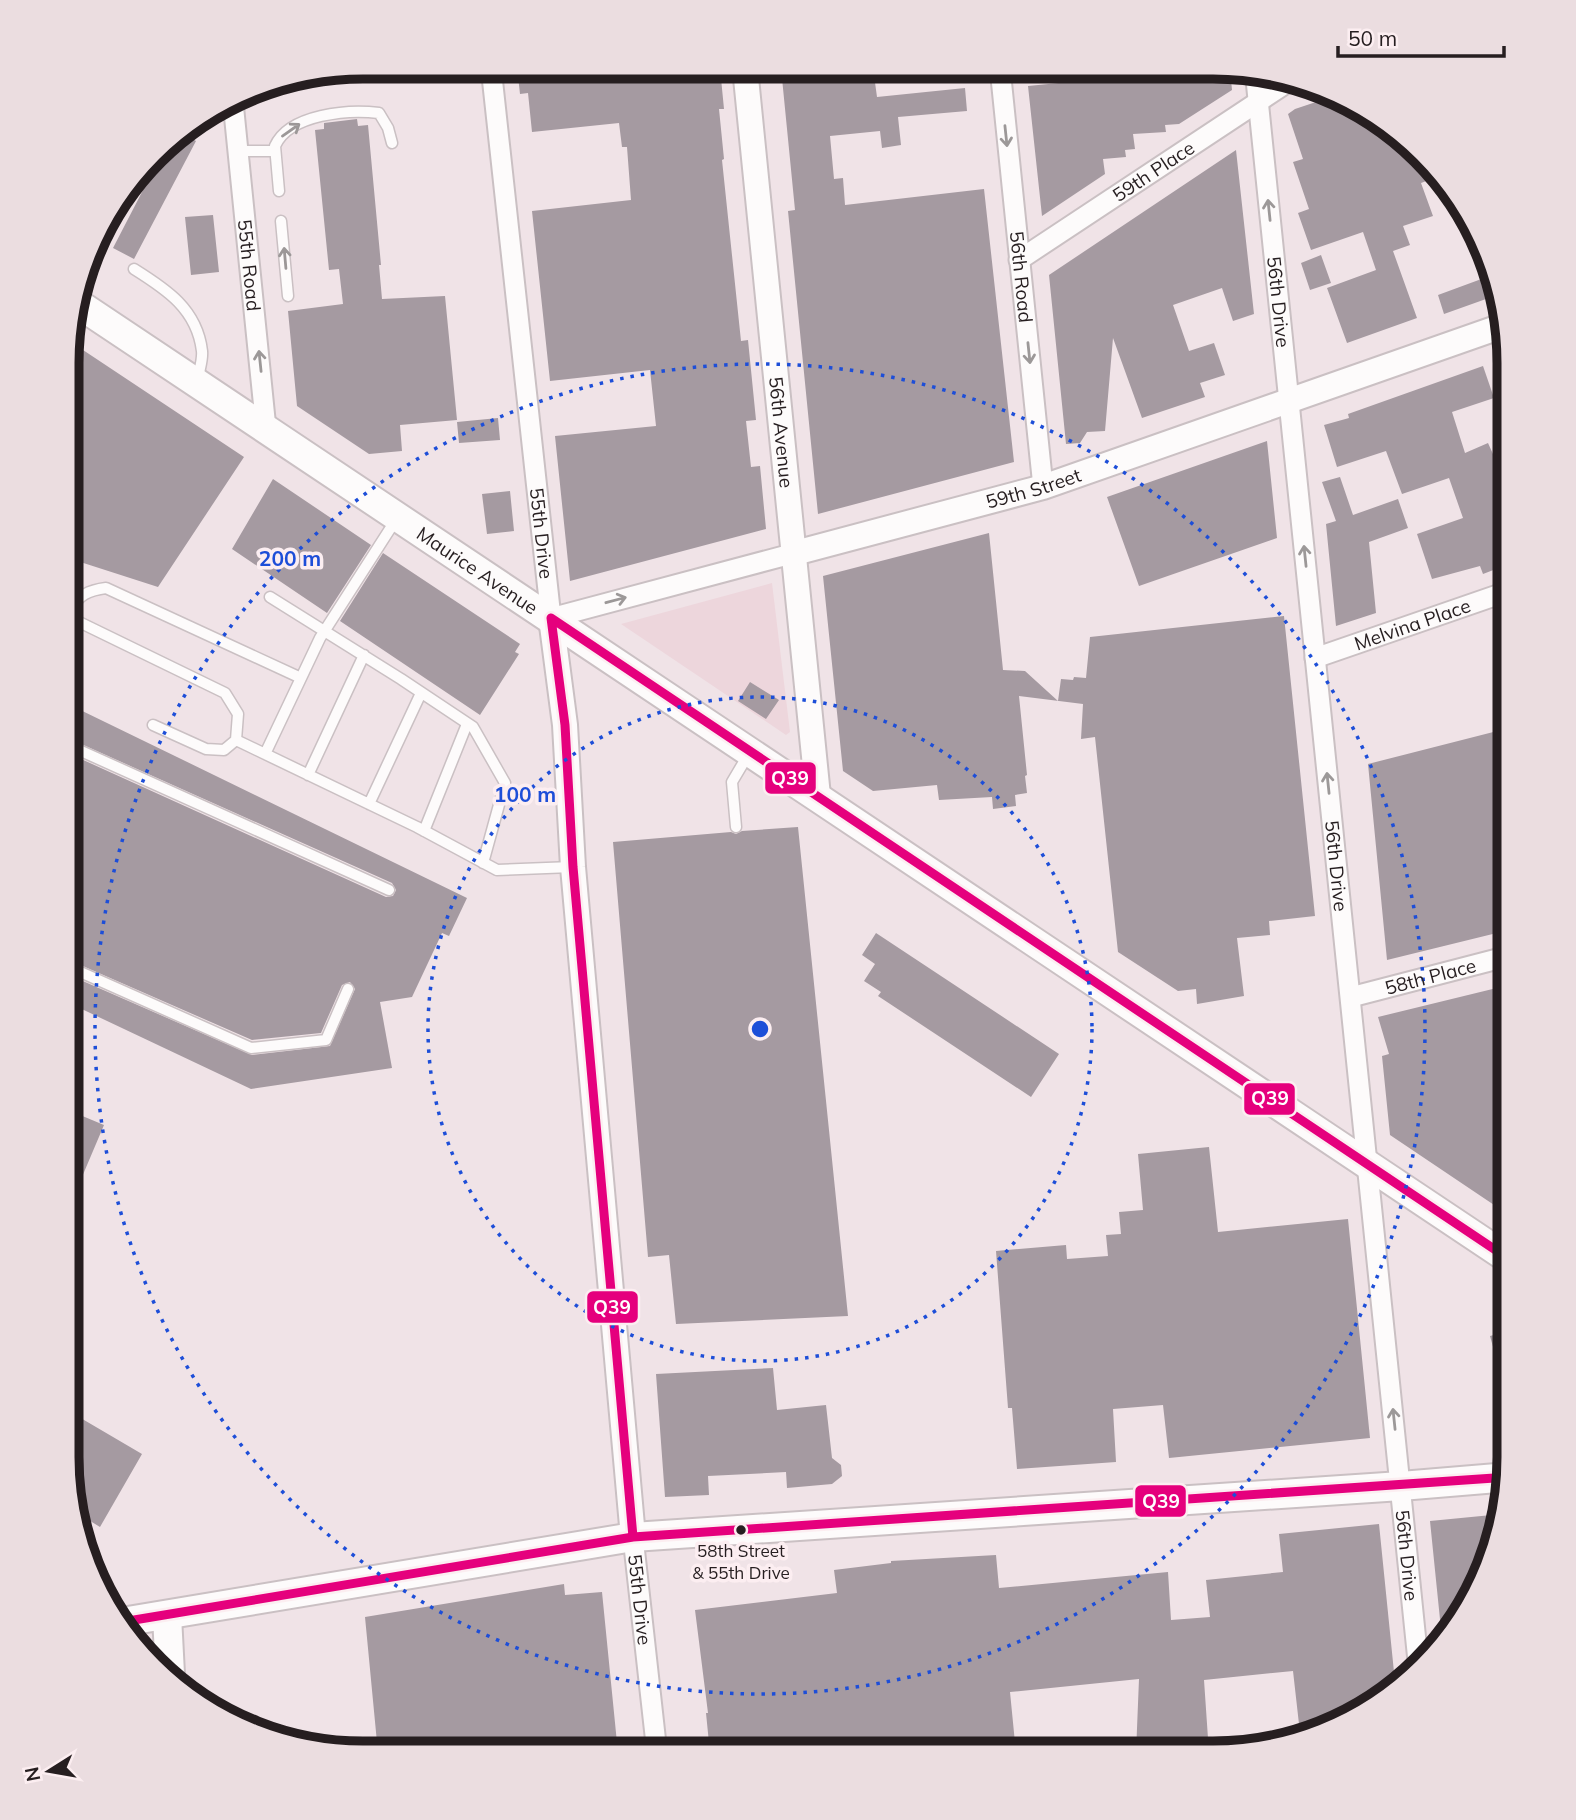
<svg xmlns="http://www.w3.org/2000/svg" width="1576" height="1820" font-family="Mulish,sans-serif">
<rect width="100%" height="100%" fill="#f0e3e7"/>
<!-- built -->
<path fill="#edd6dc" d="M772,583l18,149 -4,3 -165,-111z"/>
<!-- building -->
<path fill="#a59aa1" d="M517,67l203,1 4,41h-5l5,50 -2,1 19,181 7,-1 8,80 -10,1 5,46 9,-1 6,63 -196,52 -15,-145 101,-10 -6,-56 -100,11 -18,-170 99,-11 -4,-53h-5l-3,-24 -87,9 -4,-39 -8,1z
M781,68h92l4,29 88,-9 2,23 -69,6 3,28 -19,3 -2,-17 -50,5 4,43 9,-1 2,27 139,-16 30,273 -196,52 -30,-303 7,-1z
M1078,69h152l2,21 -53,34 -14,1 1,7 -33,2 2,15 -10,1 1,7 -23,2 2,15 -63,42 -14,-130 51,-5z
M1328,98l50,19 46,49 5,14 -8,3 12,33 -30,10 7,19 -17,6 24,67 -70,25 -20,-55 49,-18 -13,-38 -52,18 -13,-37 11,-4 -16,-47 10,-3 -15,-45 7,-5z
M357,119l1,7 10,-1 13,140h-2l3,34 63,-3 12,124 -57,5 2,26 -33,3 -72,-48 -9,-95 55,-7 -4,-35 -10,1 -14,-140 9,-1v-6z
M180,132l16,9 -62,118 -21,-11 57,-110z
M1236,150l18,164 -21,7 -11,-33 -49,17 16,46 25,-8 11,32 -25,8 5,14 -63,21 -29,-80 -8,93 -18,1 -7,11 -14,1 -17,-169z
M213,215l6,57 -28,3 -6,-58z
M1321,255l10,28 -21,7 -9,-27z
M1495,274l5,20 -56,20 -6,-19z
M83,350l161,107 -86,130 -87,-28 1,-192z
M1483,366l11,32 -42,14 13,41 23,-10 9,20 12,-4v105l-26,10 -3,-8 -48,13 -15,-45 46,-16 -14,-40 -47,16 -16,-43 -49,16 -13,-42 25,-7 -1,-4z
M498,418l2,22 -41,3 -2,-21z
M1267,441l10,97 -138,48 -32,-89z
M1340,477l13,38 45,-16 10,29 -39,14 7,71 -40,13 -10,-102 10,-3 -14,-39z
M273,479l98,66 -44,68 -95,-64z
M510,491l4,40 -27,3 -5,-40z
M989,533l14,137 22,1 33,30 3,-22 12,1 1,-3 12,1 4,-41 194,-21 31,300 -46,5 1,14 -33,3 7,58 -47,8 -1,-15 -18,2 -60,-39 -23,-215 -14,2 2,-35 -64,-8 8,79 -2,1 2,17 -12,2 1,11 -23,3 -1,-12 -53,3 -2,-15 -64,6 -30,-20 -20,-195z
M383,553l137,91 -5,8 4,2 -39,61 -140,-94z
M750,682l29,18 -13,19 -28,-18z
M70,705l397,193 -18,38 -7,-3 -30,64 -32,5 12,66 -141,21 -182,-86v-28l183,80 78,-9 25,-57 -5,-7 -8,3 -21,48 -69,7 -183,-80 1,-206 316,143 7,-1 3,-6 -4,-7 -322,-144z
M1509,728v202l-122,30 -19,-196z
M798,827l50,489 -172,8 -7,-69 -21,2 -35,-415 118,-10 5,2 6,-3z
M876,933l183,121 -28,43 -153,-101 3,-4 -17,-11 11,-17 -13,-9z
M1509,985v230l-119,-80 -8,-79 7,-2 -11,-37z
M68,1110l36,15 -36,85z
M1209,1147l9,85 130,-13 22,219 -201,20 -6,-53 -50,4 3,53 -99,7 -5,-61h-4l-12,-157 70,-6 1,14 41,-3 -2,-21 15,-1 -2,-22 24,-2 -5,-56z
M1509,1331v52h-6l-13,-47z
M773,1368l4,42 49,-5 6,53 9,7 1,11 -10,8 -45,4 -1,-16 -78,4 1,19 -44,2 -9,-123z
M67,1410l75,44 -42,73 -26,-16 -7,-53z
M1502,1514l-8,39 -34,69 -18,17 -12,-118z
M1379,1524l16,158 -33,32 -62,19 -7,-62 -89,9 5,73h-73l3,-74 -129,13 6,61h-306l-4,-40h2l-13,-103 142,-17 -3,-23 57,-7v-2l105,-6 3,33 169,-16 3,48 39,-3 -4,-37 77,-8 -4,-38z
M564,1584l1,11 37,-3 16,161h-240l-13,-136z"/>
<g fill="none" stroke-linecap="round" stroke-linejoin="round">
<defs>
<path id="service" d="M238,151h37
M279,191l-4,-45c14,-32 74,-37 104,-33l9,15 4,15
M281,221l7,75
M134,269c32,20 63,40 68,82 1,9 -3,19 -4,28
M270,597l131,82 72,48 32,56 -22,80
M71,611c6,-16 19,-21 35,-23l195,90
M79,622l146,71 13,21 -2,26 181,87 80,43 75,-3
M153,725l53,24 18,1 12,-10
M70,746l319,144
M265,754l55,-116 77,-120
M308,775l56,-120
M369,804l52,-111
M736,827l-4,-45 16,-27
M424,831l43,-107
M69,967l182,81 75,-8 22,-51"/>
<g id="minor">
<path id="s1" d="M491,67l60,551 244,-65"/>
<path id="s2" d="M1000,68l43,419"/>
<path id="s3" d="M1255,70l163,1591"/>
<path id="s4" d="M233,102l33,327"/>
<path id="s5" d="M1019,260l269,-178"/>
<path id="s6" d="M1315,658l194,-67"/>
<path id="s7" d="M1351,997l158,-41"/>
<path id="s8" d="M633,1537l24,216"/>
</g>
<g id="tertiary">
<path id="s9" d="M745,68l73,728"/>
<path id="s10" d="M795,553l248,-66 462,-162"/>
<path d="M551,618l14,107 8,142 60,670"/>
</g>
<g id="secondary">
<path id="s11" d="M74,301l1435,958"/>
<path d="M167,1616l3,58"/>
<path d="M122,1622l511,-85 768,-51 108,-9"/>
</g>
</defs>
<!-- service casing -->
<use href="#service" stroke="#cac0c3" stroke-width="13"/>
<!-- minor casing -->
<use href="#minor" stroke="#cac0c3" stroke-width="23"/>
<!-- tertiary casing -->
<use href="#tertiary" stroke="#cac0c3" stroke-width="28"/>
<!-- secondary casing -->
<use href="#secondary" stroke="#cac0c3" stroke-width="32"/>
<!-- service -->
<use href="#service" stroke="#fdfbfb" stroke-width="10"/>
<!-- minor -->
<use href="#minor" stroke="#fdfbfb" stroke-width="19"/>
<!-- tertiary -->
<use href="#tertiary" stroke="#fdfbfb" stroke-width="24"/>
<!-- secondary -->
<use href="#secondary" stroke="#fdfbfb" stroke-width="28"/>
<defs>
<path id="bus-1" d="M551,618l958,641
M551,618l14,107 8,142 60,670
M122,1622l511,-85 876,-60"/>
</defs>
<!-- bus-1 casing -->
<use href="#bus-1" stroke="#fceef1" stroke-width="14"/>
<!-- bus-1 -->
<use href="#bus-1" stroke="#e5007d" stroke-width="9"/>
</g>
<!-- one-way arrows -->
<defs><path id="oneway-shaft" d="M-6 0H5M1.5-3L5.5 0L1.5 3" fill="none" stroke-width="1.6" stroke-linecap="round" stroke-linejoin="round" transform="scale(1.75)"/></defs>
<g stroke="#9c9898">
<use href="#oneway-shaft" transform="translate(291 130) rotate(-35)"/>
<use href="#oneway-shaft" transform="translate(1006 136) rotate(84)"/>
<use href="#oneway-shaft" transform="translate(1269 210) rotate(-96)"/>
<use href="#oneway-shaft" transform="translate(285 258) rotate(-95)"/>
<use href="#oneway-shaft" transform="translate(1029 353) rotate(84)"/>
<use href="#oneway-shaft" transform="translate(260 361) rotate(-96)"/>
<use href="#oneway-shaft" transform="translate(1305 556) rotate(-96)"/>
<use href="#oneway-shaft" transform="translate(616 600) rotate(-15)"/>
<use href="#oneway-shaft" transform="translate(1328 783) rotate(-96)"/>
<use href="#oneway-shaft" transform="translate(1394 1419) rotate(-96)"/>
</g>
<!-- distance rings -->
<g fill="none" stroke="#1d4ed8" stroke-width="3.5" stroke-dasharray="3.5 7">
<circle cx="760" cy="1029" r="332"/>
<circle cx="760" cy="1029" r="665"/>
</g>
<!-- markers -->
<circle fill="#261e20" stroke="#fceef1" stroke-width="2.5" cx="741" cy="1530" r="6"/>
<g text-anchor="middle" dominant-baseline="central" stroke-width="7" stroke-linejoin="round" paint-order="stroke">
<!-- bus labels -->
<g font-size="17" fill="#261e20" stroke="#fceef1">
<text x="741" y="1550">58th Street<tspan x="741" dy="22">&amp; 55th Drive</tspan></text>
</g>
<!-- street labels -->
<g font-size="19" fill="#261e20" stroke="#fceef1">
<text stroke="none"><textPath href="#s5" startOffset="161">59th Place</textPath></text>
<text stroke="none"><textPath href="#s4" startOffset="164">55th Road</textPath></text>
<text stroke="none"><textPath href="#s2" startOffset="210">56th Road</textPath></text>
<text stroke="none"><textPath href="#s3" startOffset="233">56th Drive</textPath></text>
<text stroke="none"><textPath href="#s9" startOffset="366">56th Avenue</textPath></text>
<text stroke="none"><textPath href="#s10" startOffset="247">59th Street</textPath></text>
<text stroke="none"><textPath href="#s1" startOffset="469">55th Drive</textPath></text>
<text stroke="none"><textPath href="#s11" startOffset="485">Maurice Avenue</textPath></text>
<text stroke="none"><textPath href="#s6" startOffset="103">Melvina Place</textPath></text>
<text stroke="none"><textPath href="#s3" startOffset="800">56th Drive</textPath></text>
<text stroke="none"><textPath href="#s7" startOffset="82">58th Place</textPath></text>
<text stroke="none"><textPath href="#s3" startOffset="1493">56th Drive</textPath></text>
<text stroke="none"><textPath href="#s8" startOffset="63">55th Drive</textPath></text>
</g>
</g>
<!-- crop -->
<path d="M0 0H1576V1820H0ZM363 79H1213A284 284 0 0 1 1497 363V1457A284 284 0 0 1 1213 1741H363A284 284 0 0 1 79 1457V363A284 284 0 0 1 363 79Z" fill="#ebdde0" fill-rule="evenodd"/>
<path fill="none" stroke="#261e20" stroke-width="9" d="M363 79H1213A284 284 0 0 1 1497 363V1457A284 284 0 0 1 1213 1741H363A284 284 0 0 1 79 1457V363A284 284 0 0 1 363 79Z"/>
<circle cx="760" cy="1029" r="10" fill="#1d4ed8" stroke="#fceef1" stroke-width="3.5"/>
<g font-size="21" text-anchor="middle" font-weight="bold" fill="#1d4ed8" stroke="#fceef1" stroke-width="7" stroke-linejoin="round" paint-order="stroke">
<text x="290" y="566">200 m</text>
<text x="525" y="802">100 m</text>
</g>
<g stroke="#fceef1" stroke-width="2.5">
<rect x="764" y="761" width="53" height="34" rx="7" fill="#e5007d"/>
<rect x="1243" y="1082" width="53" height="34" rx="7" fill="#e5007d"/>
<rect x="586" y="1290" width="53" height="34" rx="7" fill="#e5007d"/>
<rect x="1134" y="1484" width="53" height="34" rx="7" fill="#e5007d"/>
</g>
<g font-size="19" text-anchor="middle" font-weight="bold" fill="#fff">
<text x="790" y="785">Q39</text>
<text x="1270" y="1105">Q39</text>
<text x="612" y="1314">Q39</text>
<text x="1161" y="1508">Q39</text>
</g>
<!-- north arrow -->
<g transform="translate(49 1771) rotate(259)" stroke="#fceef1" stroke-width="5" paint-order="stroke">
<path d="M0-5L12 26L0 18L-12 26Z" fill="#261e20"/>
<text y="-10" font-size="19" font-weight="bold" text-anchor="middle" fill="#261e20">N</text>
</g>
<!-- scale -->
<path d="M1338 46v10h166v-10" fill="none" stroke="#261e20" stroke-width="3.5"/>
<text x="1348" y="46" font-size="21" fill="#261e20" stroke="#fceef1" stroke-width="5" paint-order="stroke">50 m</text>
</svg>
